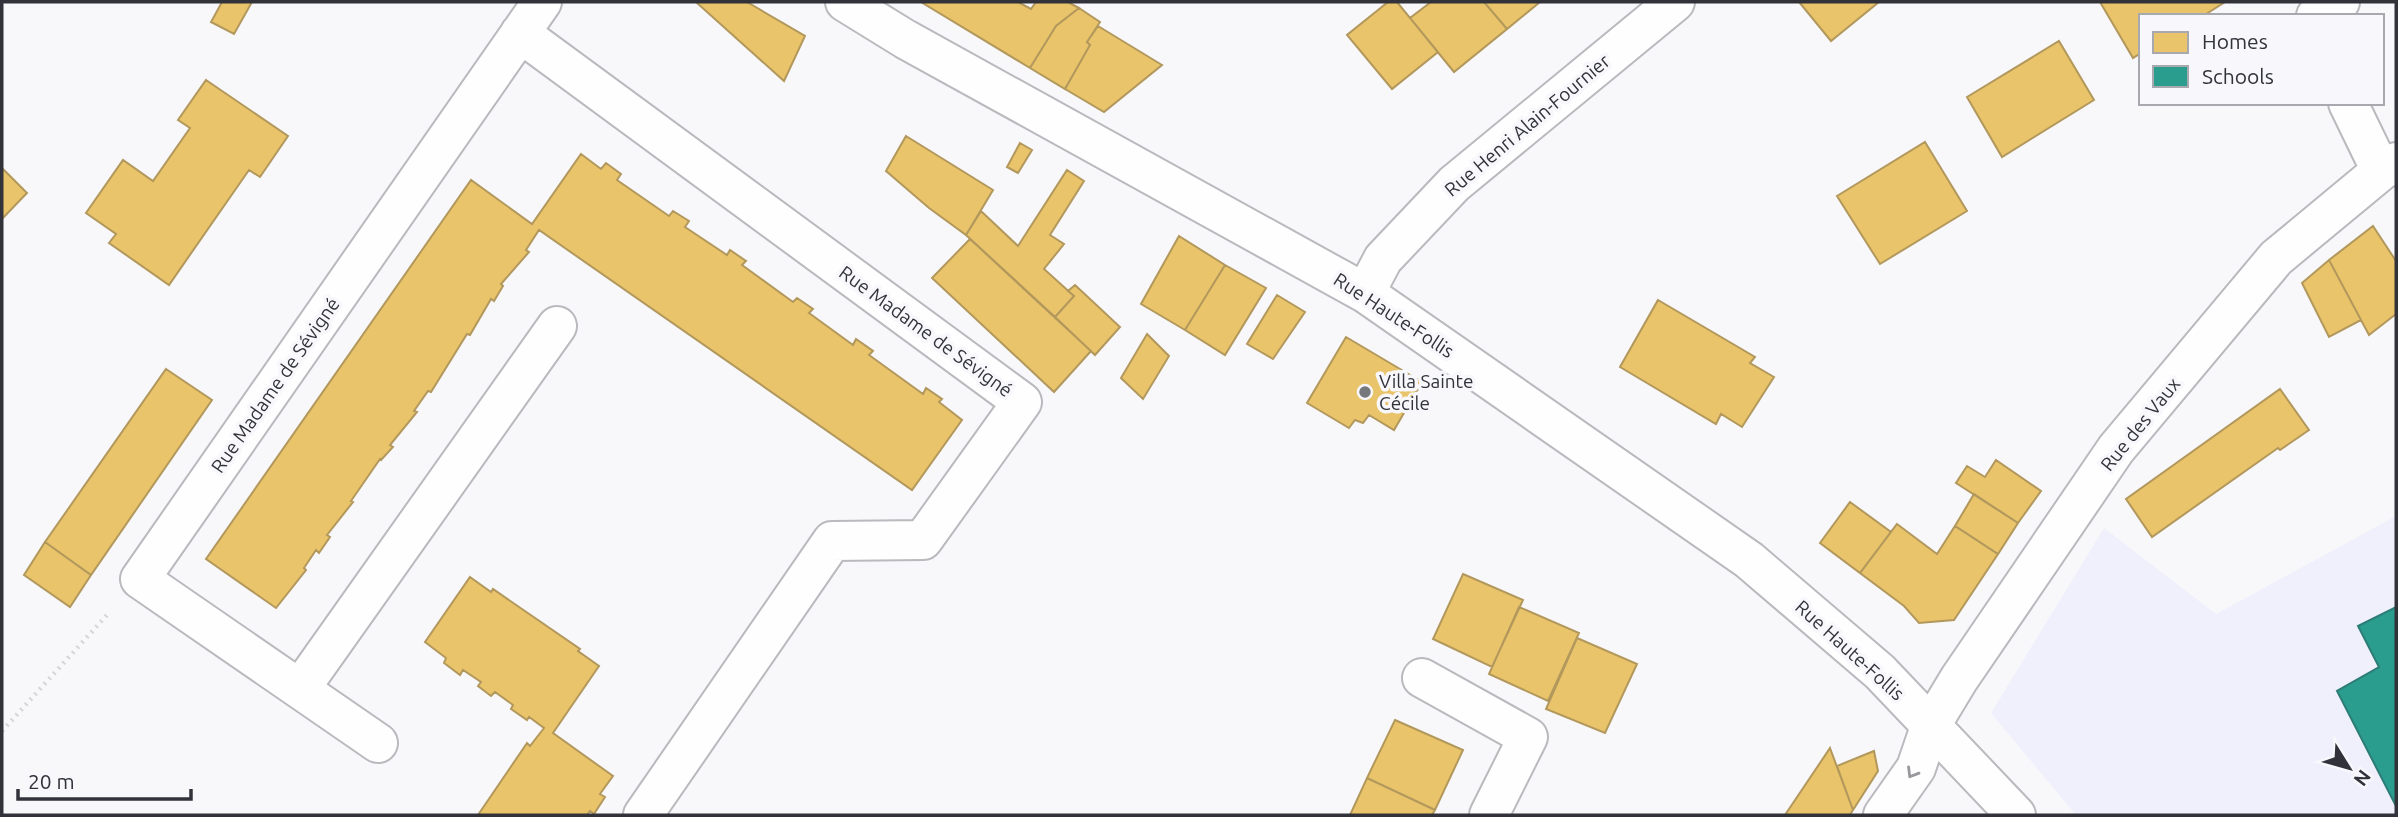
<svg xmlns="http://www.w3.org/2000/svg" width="2398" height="817" font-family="Ubuntu,sans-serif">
<rect width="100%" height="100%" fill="#f8f8fb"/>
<!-- built -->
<path fill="#f0f0fc" d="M2396,516v299h-320l-85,-102 113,-185 112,86z"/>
<!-- homes -->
<path fill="#e9c46a" stroke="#b2985c" stroke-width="2" d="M222,2h30l-18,32 -23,-12z
M698,2h49l58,34 -21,45 -87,-78z
M921,2h97l13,7 5,-7h32l11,6 -23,18 -26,42z
M1388,2h9l41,50 -46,37 -45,-54z
M1431,2h53l23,27 -53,43 -44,-54z
M1484,2h56l-33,27z
M1799,2h80l-48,39z
M2100,2h125l-22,14h-62v37l-8,5z
M1079,8l21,14 -13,20 3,3 -25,44 -35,-21 26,-42z
M1098,26l64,39 -58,47 -39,-23 25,-44 -3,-3z
M2059,41l35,59 -92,57 -35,-60z
M206,80l82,56 -28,41 -11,-7 -80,115 -60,-42 7,-9 -30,-21 37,-53 30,21 37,-53 -12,-8z
M906,136l87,54 -27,45 -37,-27 -43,-37z
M1925,142l42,69 -87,53 -43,-68z
M1020,143l12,7 -14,23 -11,-6z
M581,154l20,15 5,-6 15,11 -4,6 52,36 4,-5 16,10 -4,6 42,28 3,-5 16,11 -4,4 51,37 4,-4 16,11 -4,4 44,32 3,-6 17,12 -4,4 54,39 3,-6 16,11 -3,3 23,18 -50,70 -373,-260 -13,20 3,2 -28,32 2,2 -9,15 -3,-2 -21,36 -3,-1 -36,58 -3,-1 -14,20 3,1 -27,33 3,2 -12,13 -1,-1 -29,42 2,1 -26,33 3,2 -11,16 -3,-3 -12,18 2,2 -30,38 -70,-49 265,-379 61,44z
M2,168l25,25 -25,26z
M1067,170l17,11 -34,54 14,9 -20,25 30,27 -19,21 -89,-82 15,-24 37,35z
M2373,226l23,35v53l-27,21 -40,-75z
M1179,236l46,29 -40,65 -44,-26z
M970,239l121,112 -37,41 -122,-114z
M2329,260l32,60 -32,17 -27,-54z
M1225,265l41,23 -41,67 -40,-25z
M1075,285l45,42 -25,28 -40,-38 19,-21 -6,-5z
M1277,295l28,17 -32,47 -26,-15z
M1658,300l97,57 -5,6 24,14 -32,50 -21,-13 -5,10 -96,-57z
M1147,334l22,22 -26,43 -22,-21z
M1346,337l76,45 -28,48 -25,-15 -6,8 -8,-3 -6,8 -42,-25z
M166,369l46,31 -121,175 -46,-33z
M2280,389l29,41 -29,20 -2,-2 -126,89 -26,-38z
M1996,460l45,31 -23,32 -62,-40 11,-17 18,11z
M1974,494l44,29 -20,31 -43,-28z
M1850,502l41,30 -31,41 -40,-30z
M1897,524l40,30 18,-28 43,28 -44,66 -35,3 -15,-17 -44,-33z
M45,542l46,33 -21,32 -46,-32z
M1463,574l60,26 -31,67 -59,-28z
M470,577l21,15 2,-3 87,60 -2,2 21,15 -46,67 60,43 -13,18 5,3 -11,17 -4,-3 -3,4h-109l49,-72 3,3 14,-18 -15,-11 -2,3 -16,-11 2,-4 -18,-13 -4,4 -13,-10 3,-4 -18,-12 -3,5 -16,-12 2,-5 -21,-16z
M1519,607l60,26 -31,68 -59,-27z
M1577,638l60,26 -32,69 -59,-24z
M1395,720l68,30 -28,60 -68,-32z
M1830,748l23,62 -3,5h-65z
M1874,751l4,20 -25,39 -16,-44z
M1367,778l68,32 -3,5h-82z"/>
<!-- schools -->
<path fill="#2a9d8f" stroke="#2c7d76" stroke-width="2" d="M2396,607v199l-59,-115 42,-24 -21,-41z"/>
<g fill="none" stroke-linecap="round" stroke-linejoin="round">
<defs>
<path id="minor" d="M845,2l60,37 460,254 384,267 131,112 136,143
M2316,16l24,-14
M520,33l502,369 -99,138 -91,1 -189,274
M2348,103l33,68
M1365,293l18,-34 71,-75 221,-182
M1422,678l106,59 -39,78
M300,689l257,-363
M378,743l-238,-164 402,-577
M1883,815l33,-47 14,-41 29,-48 157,-230 160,-191 105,-87 15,-9"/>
</defs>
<!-- minor casing -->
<use href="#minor" stroke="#b9b9be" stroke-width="42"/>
<!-- path -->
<path stroke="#d6d6d9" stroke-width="4.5" stroke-dasharray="2 5" stroke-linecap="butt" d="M2,731l105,-116"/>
<!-- minor -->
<use href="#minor" stroke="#fefefe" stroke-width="38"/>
</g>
<!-- one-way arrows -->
<defs><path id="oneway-chevron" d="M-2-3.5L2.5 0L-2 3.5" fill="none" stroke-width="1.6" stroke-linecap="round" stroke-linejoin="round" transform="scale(1.75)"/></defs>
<use stroke="#98989c" href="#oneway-chevron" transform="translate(1912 773) rotate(121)"/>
<!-- markers -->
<circle fill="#77777e" stroke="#f7f7fc" stroke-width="2.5" cx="1365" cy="392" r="7"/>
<g text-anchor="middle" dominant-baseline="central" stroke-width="7" stroke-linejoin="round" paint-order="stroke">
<!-- street labels -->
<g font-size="19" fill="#32323b" stroke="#f7f7fc">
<text transform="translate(1527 125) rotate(-40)">Rue Henri Alain-Fournier</text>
<text transform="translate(1394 315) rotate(33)">Rue Haute-Follis</text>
<text transform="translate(926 331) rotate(36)">Rue Madame de Sévigné</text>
<text transform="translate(275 385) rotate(-55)">Rue Madame de Sévigné</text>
<text transform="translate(2140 424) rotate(-51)">Rue des Vaux</text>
<text transform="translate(1850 650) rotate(42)">Rue Haute-Follis</text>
</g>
<!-- poi labels -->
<g font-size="19" fill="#32323b" stroke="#f7f7fc" text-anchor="start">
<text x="1379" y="381">Villa Sainte<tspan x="1379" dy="22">Cécile</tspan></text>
</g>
</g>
<!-- border -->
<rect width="2398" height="817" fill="none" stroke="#32323b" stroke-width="7"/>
<!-- legend -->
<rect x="2139" y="14" width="245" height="91" fill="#f7f7fc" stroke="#a8a8af" stroke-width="2"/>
<rect x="2153" y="32" width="35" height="21" fill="#e9c46a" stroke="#a8a8af" stroke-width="2"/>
<text x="2202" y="49" font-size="21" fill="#32323b">Homes</text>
<rect x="2153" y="66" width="35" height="21" fill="#2a9d8f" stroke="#a8a8af" stroke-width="2"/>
<text x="2202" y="84" font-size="21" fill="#32323b">Schools</text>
<!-- north arrow -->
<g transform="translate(2349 768) rotate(127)" stroke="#f7f7fc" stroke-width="5" paint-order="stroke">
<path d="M0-5L12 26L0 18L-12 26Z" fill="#32323b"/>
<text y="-10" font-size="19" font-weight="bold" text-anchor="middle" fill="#32323b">N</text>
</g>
<!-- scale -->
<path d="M18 789v10h173v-10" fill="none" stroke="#32323b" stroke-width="3.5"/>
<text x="28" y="789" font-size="21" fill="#32323b" stroke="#f7f7fc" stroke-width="5" paint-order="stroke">20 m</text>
</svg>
